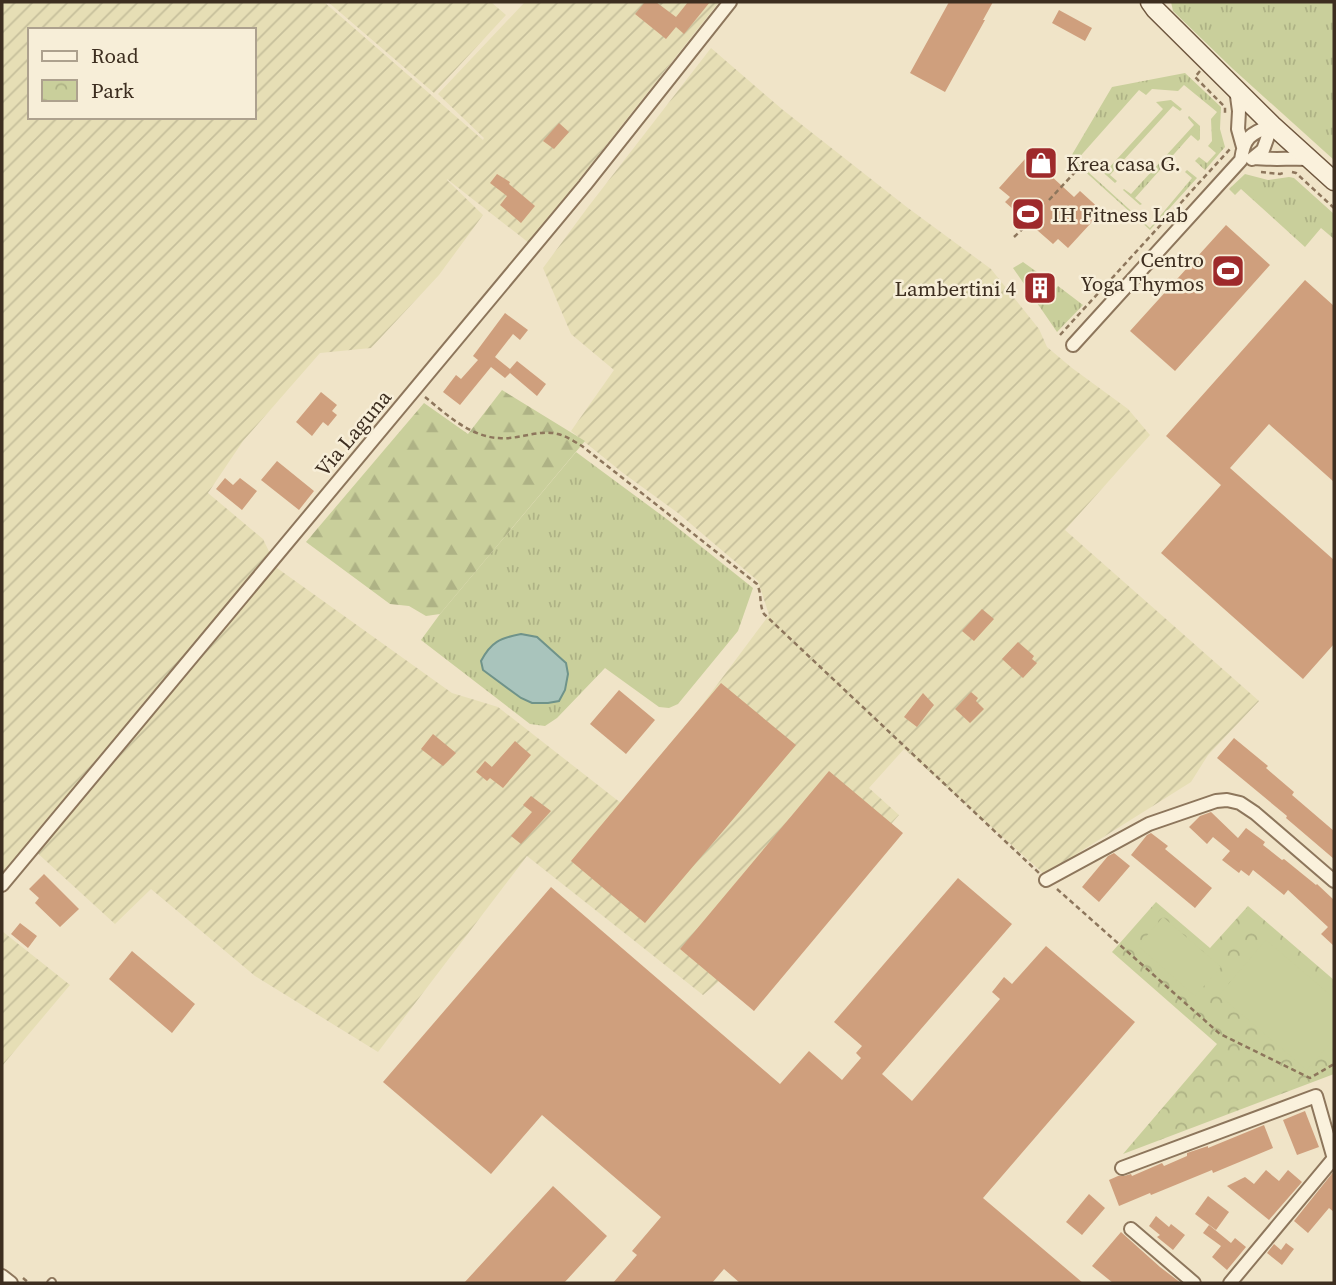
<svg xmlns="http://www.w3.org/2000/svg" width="1336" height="1285" font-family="'Source Serif 4',serif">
<defs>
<pattern id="farmland-furrows" width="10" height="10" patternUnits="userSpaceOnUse" patternTransform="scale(1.75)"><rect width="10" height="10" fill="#e6deb5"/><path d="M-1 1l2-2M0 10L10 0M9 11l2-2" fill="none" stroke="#c6bf9b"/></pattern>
<pattern id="grass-tufts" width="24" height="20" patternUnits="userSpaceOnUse" patternTransform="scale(1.75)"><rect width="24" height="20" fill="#c9cf9b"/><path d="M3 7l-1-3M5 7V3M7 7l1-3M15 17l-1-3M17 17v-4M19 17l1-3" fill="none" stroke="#aeb285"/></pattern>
<pattern id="forest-firs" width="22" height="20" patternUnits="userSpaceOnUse" patternTransform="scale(1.75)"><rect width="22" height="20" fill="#c9cf9b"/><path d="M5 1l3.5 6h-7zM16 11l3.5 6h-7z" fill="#aeb285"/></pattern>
<pattern id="park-crowns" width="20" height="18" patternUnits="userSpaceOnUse" patternTransform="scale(1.75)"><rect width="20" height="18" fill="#c9cf9b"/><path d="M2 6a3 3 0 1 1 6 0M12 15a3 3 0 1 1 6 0" fill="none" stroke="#aeb285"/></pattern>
</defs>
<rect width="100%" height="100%" fill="#f0e4c8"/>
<!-- farmland -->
<path fill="url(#farmland-furrows)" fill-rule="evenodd" d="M2,2h322l159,138 1,-2 -46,-44 87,-92h194l-190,241 -82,-64v1l36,35 -44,60 -68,73 -51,5 -77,88 -35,52 55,46 14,29 175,125 46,14 128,100 143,-192 -11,-34 -80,-68 -55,-40 -52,-42 43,-61 -43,-36 -28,-66 45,-61 123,-159 72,62 125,98 83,61 48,60 8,18 25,21 56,41 22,26 -85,95 194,171 -51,54 -17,27 -113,71 -25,29 -149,-133 -35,39 30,27 -29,33 -91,82 -76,65 -176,-139 -149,196 -123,-76 -104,-87 -36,35 -81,-74 -32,38zM30,30h224v87h-224z
M328,2h163l15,13 -72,78z
M2,931l68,54 -68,81z"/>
<!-- grass -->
<path fill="url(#grass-tufts)" d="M1171,2h163v158l-101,-91 -60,-58z
M1185,73l36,34 -1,22 5,18 -20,23 -10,-9 4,-4 8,6 9,-10 -8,-7 4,-5 -1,-22 6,-7 -33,-27 -6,6 -26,-2 -6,6 -7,-5 -63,71 74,67 42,-50 -7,-6 2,-2 10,8 -47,52 -80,-72 42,-71z
M1171,100l11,9 -2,2 -7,-5 -63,69 7,6 -2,2 -17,-15 1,-2 7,5 57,-62 -7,-7z
M1189,116l11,10v13l-2,2 -7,-6 -56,63 7,6 -2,1 -17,-15 1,-1 7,5 63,-69 -6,-7z
M1245,174l23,6 21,-3 5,1 40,36v25l-13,-11 -16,19 -64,-58 -6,6 -6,-6z
M1023,262l14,10 -11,13 18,13 2,2 12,-14 25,19 -26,27 -44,-64z
M576,452l92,68 85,68 -15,43 -60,73 -9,4 -10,-1 -54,-39 -48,50 -12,8 -15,-2 -109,-84 19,-26z"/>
<!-- forest -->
<path fill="url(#forest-firs)" d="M502,390l83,51 -145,173 -14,2 -17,-10 -19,-2 -84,-62 118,-139 44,31z"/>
<!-- park -->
<path fill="url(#park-crowns)" d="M1156,902l54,46 38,-42 86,74v94l-211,80 94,-110 -105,-92z"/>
<!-- pitch -->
<path fill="#c9cf9b" d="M1163,917l58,50 -26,29 -57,-50z
M1266,940l68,58v41l-27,31 -88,-75z"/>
<!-- water -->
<path fill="#a9c4bc" stroke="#6f938a" stroke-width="2" d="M521,634l16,3 29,26 2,11 -3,16 -6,11 -11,2h-16l-11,-5 -38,-28 -2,-9c10,-19 19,-23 40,-27z"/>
<!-- building -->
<path fill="#cf9f7d" d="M645,2h11l20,15 12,-15h22l-26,32 -8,-7 -10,12 -31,-25z
M949,2h44l-10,18h2l-40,72 -35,-19z
M1059,10l33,18 -7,13 -33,-18z
M559,123l10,9 -15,17 -11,-8z
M1034,149l22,20 -6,6 24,22 6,-6 22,20 -34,37 -10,-9 -5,5 -48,-42 5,-5 -11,-9z
M497,174l13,8 -1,2 26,22 -14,17 -21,-18 7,-9 -17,-13z
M1226,225l44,40 -95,106 -45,-40z
M1305,280l29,26v176l-65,-58 -39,44 104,92v84l-31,35 -142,-126 60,-68 -55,-49z
M505,313l23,17 -8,10 -7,-6 -18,23 15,12 7,-8 29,23 -9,12 -27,-23 -5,5 -14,-11 -31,38 -17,-13 13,-17 5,4 17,-19 -5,-4z
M321,392l16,13 -5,6 5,4 -9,11 -5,-4 -11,14 -16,-14z
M277,461l37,30 -15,19 -38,-30z
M225,478l8,7 7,-7 17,13 -15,19 -26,-21z
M982,609l12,10 -20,22 -12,-10z
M1018,642l16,14 -2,3 5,4 -14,15 -21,-19z
M721,683l75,62 -151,178 -74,-62z
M619,690l36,30 -29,34 -36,-30z
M971,692l7,6 -2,3 8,8 -14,14 -15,-14z
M923,693l11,12 -17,22 -13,-10z
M433,734l23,19 -13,13 -22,-17z
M1234,738l34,28 -2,2 28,24 -2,3 42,36v28l-48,-41 1,-2 -70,-58z
M515,741l16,14 -28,33 -13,-10 -3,3 -11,-9 9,-11 7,6z
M829,771l74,62 -149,178 -74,-62z
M531,796l20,15 -30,33 -10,-8 21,-24 -9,-7z
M1211,812l27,26 8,-10 19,14 -2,3 19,15 2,-1 32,26 1,-1 17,16v46l-13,-12 7,-7 -40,-37 -4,5 -31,-25 -4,6 -8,-6 -2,3 -17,-13 8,-9 -17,-14 -6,7 -18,-17 11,-11z
M1151,833l17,13 -3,3 47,39 -17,20 -64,-53 16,-20z
M1114,853l16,13 -31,36 -17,-15 26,-31z
M44,874l35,35 -19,18 -25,-24 4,-5 -10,-9z
M958,878l54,46 -130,150 30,27 88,-102 -8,-7 12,-15 8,7 34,-38 89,76 -152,176 100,85h-343l-16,-14 -12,14h-99l24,-28 -5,-4 29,-34 -119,-102 -51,59 -108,-92 168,-195 229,197 29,-33 33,29 19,-22 -5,-5 6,-7 -28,-24z
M20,923l17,13 -9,12 -17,-14z
M132,951l63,53 -23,29 -63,-54z
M1305,1111l14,36 -22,8 -14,-35z
M1264,1125l9,23 -60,25 -1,-3 -61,25 -1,-2 -31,13 -10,-26 9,-4h6l7,-2 1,2 30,-13 2,3 23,-10v-3l21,-7v2z
M1266,1170l13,11 9,-11 14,12 -33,38 -42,-34 18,-9 9,7z
M1334,1171v41l-5,-4 -21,25 -14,-12z
M553,1186l54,50 -43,47h-100z
M1089,1194l16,14 -23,27 -16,-13z
M1208,1196l21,16 -13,18 -21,-16z
M1156,1216l13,11 2,-3 14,11 -12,15 -16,-13 3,-2 -11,-9z
M1209,1225l22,18 4,-5 11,9 -19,23 -15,-13 9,-11 -18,-13z
M1121,1232l39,35 21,16h-68l-21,-17z
M1286,1243l8,6 -12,16 -15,-12 7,-9 7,6z"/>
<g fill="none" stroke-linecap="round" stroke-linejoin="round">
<defs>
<path id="lane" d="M51,1283l1,-1"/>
<path id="street" d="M1236,89l3,22 -1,18 5,18
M1254,158c19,2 37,0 56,1
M1252,159l11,-9 9,-25
M1073,345l168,-185c3,-24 10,-26 31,-35
M1046,880l103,-56 67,-23 11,-1 13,3 15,10 79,68
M2,885l583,-700 145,-183
M1122,1168l194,-72 18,63
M1131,1229l63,54
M2,1276l9,7
M1230,1283l104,-125"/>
<path id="secondary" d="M1150,2l5,7 117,116 62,56"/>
</defs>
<!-- lane casing -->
<use href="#lane" stroke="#8d765c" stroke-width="10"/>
<!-- street casing -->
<use href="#street" stroke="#8d765c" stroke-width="16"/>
<!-- secondary casing -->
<use href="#secondary" stroke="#6f573f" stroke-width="21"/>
<!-- path -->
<path stroke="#8d765c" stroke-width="2.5" stroke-dasharray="5 3.5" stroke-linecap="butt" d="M1200,71l-5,6 30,30v9
M1261,172l19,2 6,-2
M1292,172l4,1 38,35
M1049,200l29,-31
M1014,237l15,-14
M1060,335l170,-186
M425,397c21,17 45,40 74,41 20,2 39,-9 59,-4 8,2 17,8 24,12l175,138c5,10 2,21 7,30l275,259
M1057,889l163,145 90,44 24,-14
M23,1278l6,5"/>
<!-- lane -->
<use href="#lane" stroke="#faf1dc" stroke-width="6"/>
<!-- street -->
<use href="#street" stroke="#faf1dc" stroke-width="12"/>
<!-- secondary -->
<use href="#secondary" stroke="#faf1dc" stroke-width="18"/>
</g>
<!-- icons -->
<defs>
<symbol id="shop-square" viewBox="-11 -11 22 22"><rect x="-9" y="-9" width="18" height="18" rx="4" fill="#9e2a2b" stroke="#f7eed8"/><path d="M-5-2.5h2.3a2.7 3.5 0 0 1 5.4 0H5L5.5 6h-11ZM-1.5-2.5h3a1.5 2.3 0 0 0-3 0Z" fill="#fff"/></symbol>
<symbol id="stadium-square" viewBox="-11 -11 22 22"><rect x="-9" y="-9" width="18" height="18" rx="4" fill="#9e2a2b" stroke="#f7eed8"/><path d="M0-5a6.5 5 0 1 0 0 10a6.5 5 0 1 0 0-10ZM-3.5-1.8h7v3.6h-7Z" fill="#fff"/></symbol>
<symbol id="building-square" viewBox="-11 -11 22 22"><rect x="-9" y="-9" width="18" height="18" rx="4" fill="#9e2a2b" stroke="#f7eed8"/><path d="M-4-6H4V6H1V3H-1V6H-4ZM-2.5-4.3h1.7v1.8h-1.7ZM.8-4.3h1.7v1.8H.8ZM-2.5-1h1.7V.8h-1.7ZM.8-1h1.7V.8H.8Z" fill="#fff"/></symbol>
</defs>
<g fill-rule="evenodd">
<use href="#shop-square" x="1022" y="144" width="38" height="38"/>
<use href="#stadium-square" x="1009" y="195" width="38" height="38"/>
<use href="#stadium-square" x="1209" y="252" width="38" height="38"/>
<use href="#building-square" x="1021" y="269" width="38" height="38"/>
</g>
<g text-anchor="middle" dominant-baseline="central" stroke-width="5" stroke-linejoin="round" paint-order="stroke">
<!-- poi labels -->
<g font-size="21" fill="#3d2e20" stroke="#f7eed8" text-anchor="start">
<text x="1066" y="163">Krea casa G.</text>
<text x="1052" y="214">IH Fitness Lab</text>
<text x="1204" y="259" text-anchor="end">Centro<tspan x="1204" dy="24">Yoga Thymos</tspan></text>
<text x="1016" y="288" text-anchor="end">Lambertini 4</text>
</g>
<!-- street labels -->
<g font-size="21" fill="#3d2e20" stroke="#f7eed8">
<text transform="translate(353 433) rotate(-50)">Via Laguna</text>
</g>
</g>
<!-- border -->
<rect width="1336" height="1285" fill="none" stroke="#3d2e20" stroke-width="7"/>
<!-- legend -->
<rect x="28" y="28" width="228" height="91" fill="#f7eed8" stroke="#ada18e" stroke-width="2"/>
<rect x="42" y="51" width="35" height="10" fill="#faf1dc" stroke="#ada18e" stroke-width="2"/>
<text x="91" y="63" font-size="21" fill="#3d2e20">Road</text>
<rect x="42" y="80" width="35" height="21" fill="url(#park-crowns)" stroke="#ada18e" stroke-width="2"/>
<text x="91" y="98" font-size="21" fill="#3d2e20">Park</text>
</svg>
